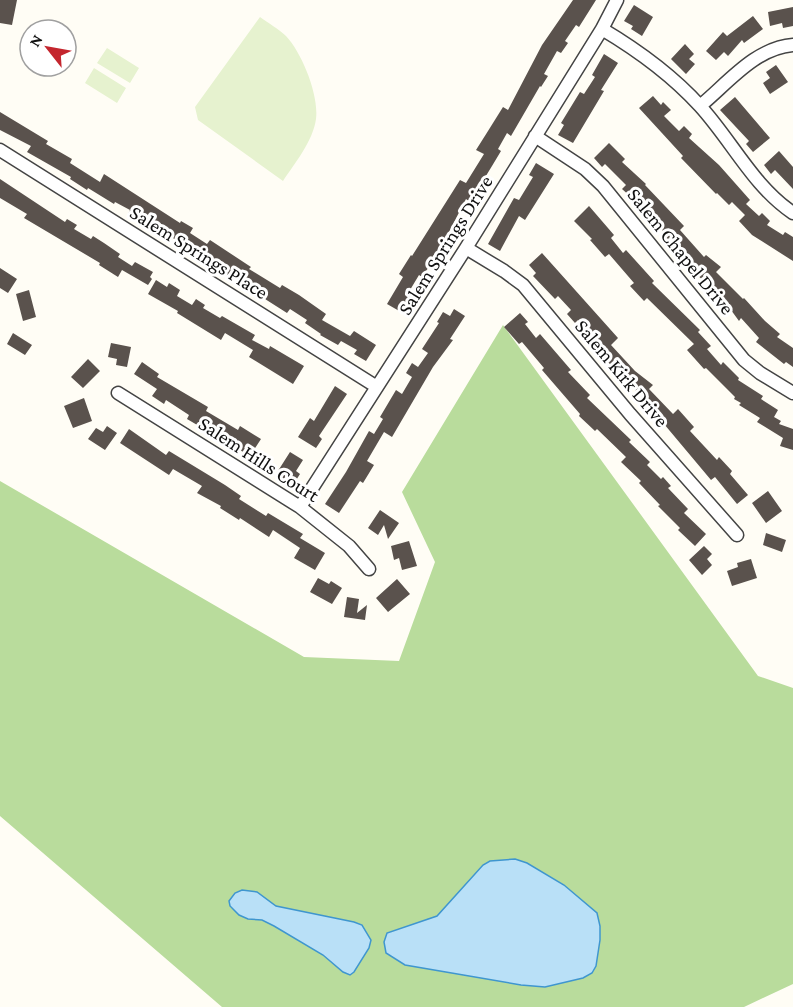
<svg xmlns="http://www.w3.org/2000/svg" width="793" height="1007" font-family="'Crimson Pro',serif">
<rect width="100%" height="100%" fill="#fffdf5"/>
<!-- forest -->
<path fill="#b9dc9c" d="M503,325l255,351 35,12v296l-49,23h-522l-222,-191v-335l304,176 95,4 36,-99 -33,-70z"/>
<!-- pitch -->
<path fill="#e6f2cf" d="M260,17c8,6 19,12 26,19 16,17 33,59 30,83 -3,22 -21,44 -33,62l-85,-61 -3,-13z
M107,48l32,20 -9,15 -33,-20z
M94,68l32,20 -9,15 -32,-20z"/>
<!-- water -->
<path fill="#b9e0f7" stroke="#3f96cf" stroke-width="1.5" d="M515,859l12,4 37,22 33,28 3,13v14l-4,26 -4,7 -9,5 -38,9 -24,-2 -116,-20 -19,-12 -2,-11 3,-9 50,-17 46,-51 7,-4z
M242,890l15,2 19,14 78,16 8,3 9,15 -2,8 -15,24 -4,3 -7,-3 -20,-17 -49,-29 -12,-6 -14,-1 -9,-4 -9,-9 -1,-5 6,-8z"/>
<!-- building -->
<path fill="#5a524d" d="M0,0h17l-5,25 -12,-2z
M573,0h23l-17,27 -3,-2 -11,16 3,2 -7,10 -4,-2 -13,23 4,2 -7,11 -1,-1 -29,50 -4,-3 -9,16 3,2 -9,15 -22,36 -4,-3 -29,56 -15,22 -3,-2 -9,15 3,2 -12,20 -14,-8 16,-27 -4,-3 12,-19 1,1 48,-76 6,3 18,-29 -8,-4 12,-19 15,-24 5,3 34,-65z
M634,5l19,12 -11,19 -11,-7 2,-3 -9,-5z
M793,7v19l-10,2 -1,-5 -12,3 -2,-14z
M753,16l10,13 -19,14 -2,-3 -14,16 -4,-4 -8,8 -10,-9 17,-19 4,4z
M685,44l9,10 -5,5 6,5 -9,10 -15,-15z
M604,54l14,9 -17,27 3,1 -31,52 -15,-8 6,-10 -3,-2 19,-31 4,2 11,-17 -3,-2z
M776,65l12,17 -18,12 -7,-11 7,-5 -4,-6z
M653,96l8,9 2,-3 8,8 -7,6 15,15 5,-5 8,8 -3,4 30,27 31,35 -4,4 13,12 3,-3 8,8 -3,4 16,10 2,-3 8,5v24l-41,-26 -13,-14 6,-6 -13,-13 -3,3 -12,-12 -1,1 -35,-36 2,-2 -44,-48z
M735,97l35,41 -17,14 -7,-8 3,-3 -29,-31z
M0,112l48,29 -2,3 26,15 -2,4 30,19 4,-8 76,49 1,-2 12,7 -3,5 17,11 3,-4 41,27 -2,2 31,19 2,-3 17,10 27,19 -4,6 28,16 4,-5 22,14 -10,16 -12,-7 3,-4 -16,-9 -3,4 -18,-10 1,-1 -16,-11 2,-3 -17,-11 -3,4 -41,-26 2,-3 -15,-9 -2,3 -26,-15 5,-8 -16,-9 -5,7 -8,-5 2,-4 -17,-10 -2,3 -11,-8 2,-3 -15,-10 -3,4 -9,-6 2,-4 -15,-8 -1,2 -26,-16 -1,2 -17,-11 1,-2 -44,-25 4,-6 -31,-16z
M609,143l16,16 -3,3 24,22 -1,1 39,41 -4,4 24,27 2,-2 15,12 -5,5 27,27 1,-1 21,23 15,13 -3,3 16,11v19l-7,-5 -2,2 -28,-22 3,-4 -18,-20 -2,3 -8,-11 -20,-20 1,-2 -15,-13 -36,-40 3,-3 -24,-22 2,-3 -20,-18 4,-4 -21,-21 -3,3 -8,-9z
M779,151l14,16v22l-18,-19 -4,4 -7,-9z
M536,163l18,11 -29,46 -6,-4 -19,35 -12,-7 26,-46 5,2 14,-23 -4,-2z
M0,179l65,43 2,-3 10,6 -3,4 17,10 2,-3 11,7 16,11 -2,3 14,9 3,-4 18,10 -3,5 2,2 -4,6 -26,-15 -4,7 -19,-12 1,-2 -76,-45 3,-4 -27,-16z
M589,206l25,29 -3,3 12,15 3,-3 28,31 -2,2 48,47 -2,2 13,14 -4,3 14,16 2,-3 16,16 -1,2 25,16 -2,3 17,11 -4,7 7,4 -2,3 14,5v21l-13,-4 3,-8 -26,-16 3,-4 -21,-13 2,-2 -7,-4 1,-2 -29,-29 -2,1 -17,-19 7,-6 -47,-46 -3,3 -14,-15 4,-3 -25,-29 -4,3 -15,-17 2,-1 -18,-18z
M542,253l76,85 -7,7 24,26 18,14 -4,4 24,25 5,-5 16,18 -4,4 27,29 2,-3 13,14 -2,3 18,21 -11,9 -22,-27 -4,3 -52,-62 -1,1 -14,-15 3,-2 -41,-42 2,-3 -21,-21 3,-2 -12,-14 -3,3 -8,-9 4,-4 -13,-14 -3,3 -22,-23 3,-3 -7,-8z
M0,268l17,11 -9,14 -8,-5z
M156,280l11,7 2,-4 11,7 -3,6 15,9 4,-6 9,6 -2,3 17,10 2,-2 33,19 -3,5 17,9 1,-3 34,20 -11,18 -44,-27 4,-7 -28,-17 -4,7 -44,-27 1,-2 -30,-17z
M29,290l7,27 -13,4 -7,-27z
M454,309l11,7 -15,23 3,1 -20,27 -41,70 -8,-5 -17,29 7,4 -11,18 -3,-2 -21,32 -14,-9 21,-32 23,-41 5,3 9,-15 -3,-2 16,-27 6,4 10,-17 -6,-4 6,-10 6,4 10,-14 -6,-4 17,-26 -2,-1 6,-10 7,4z
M520,313l8,9 -3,2 11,14 4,-4 31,36 -3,2 22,23 -3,3 44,42 -2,2 21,20 -3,3 14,14 2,-2 8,9 -3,2 20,21 -4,4 22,21 -11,12 -17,-16 2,-2 -22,-22 2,-1 -21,-22 2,-2 -20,-19 5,-5 -29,-28 -2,2 -16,-15 1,-2 -38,-44 2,-2 -22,-26 -3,2 -15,-17z
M13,333l19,12 -7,10 -18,-11z
M111,343l20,4 -4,20 -11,-2 1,-6 -9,-2z
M88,359l12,12 -17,17 -12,-11z
M142,362l17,12 -2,3 51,30 -2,4 32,19 2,-4 21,13 -11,17 -63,-37 2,-4 -23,-15 -2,4 -12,-8 5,-7 -23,-15z
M335,386l12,8 -28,42 3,3 -6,9 -18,-11 12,-19 4,3z
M84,398l8,23 -19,7 -9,-22z
M107,426l10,7 -12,17 -17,-11 8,-11 7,4z
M129,429l37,26 3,-4 56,34 16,11 -2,3 27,17 2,-3 35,21 -3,4 25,15 -10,17 -21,-12 6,-10 -27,-18 -4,7 -29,-19 -1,2 -19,-12 1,-2 -24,-13 5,-7 -29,-17 -4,6 -49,-32z
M290,452l13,8 -7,11 4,3 -7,11 -17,-11z
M768,491l14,20 -16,12 -14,-20z
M380,510l19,13 -11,16 -4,-14 -6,10 -10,-7z
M766,533l20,7 -4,12 -19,-7z
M409,541l8,25 -15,4 -3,-12 -5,2 -3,-14z
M704,546l8,8 -5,5 5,6 -10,10 -13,-15z
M751,559l6,19 -25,8 -5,-15 11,-4 -1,-4z
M318,578l11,6 2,-3 11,7 -10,16 -22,-12z
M397,579l13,15 -22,18 -12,-14z
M347,597l12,2 -2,14 10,-8 -2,15 -21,-3z"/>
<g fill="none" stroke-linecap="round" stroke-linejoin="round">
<defs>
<path id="street" d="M602,29c37,22 69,45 98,77 32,35 53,80 93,107
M700,106c28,-23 55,-58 93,-61
M535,136l50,33 18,17 141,174 16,13 33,20
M0,150l377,237
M466,248l38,23 19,14 107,129 107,121
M118,393l182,114 49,39 20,23
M300,507l166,-259 136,-219 15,-29"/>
</defs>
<!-- street casing -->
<use href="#street" stroke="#444" stroke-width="15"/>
<!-- street -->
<use href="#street" stroke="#fff" stroke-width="12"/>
</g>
<g text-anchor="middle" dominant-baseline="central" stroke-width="6" stroke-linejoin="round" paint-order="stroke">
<!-- street labels -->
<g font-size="20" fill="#111" stroke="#fff">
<text transform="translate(445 245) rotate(-58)">Salem Springs Drive</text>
<text transform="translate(681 251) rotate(51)">Salem Chapel Drive</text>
<text transform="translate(199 252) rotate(32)">Salem Springs Place</text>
<text transform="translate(622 373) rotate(50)">Salem Kirk Drive</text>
<text transform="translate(259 459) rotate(33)">Salem Hills Court</text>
</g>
</g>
<!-- north arrow -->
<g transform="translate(48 48) rotate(301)"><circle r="28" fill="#ffffff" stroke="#a0a0a0" stroke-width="1.5"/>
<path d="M0-4.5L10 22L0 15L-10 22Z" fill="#c4262e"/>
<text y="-9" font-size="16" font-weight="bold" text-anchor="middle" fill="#111111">N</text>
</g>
</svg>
